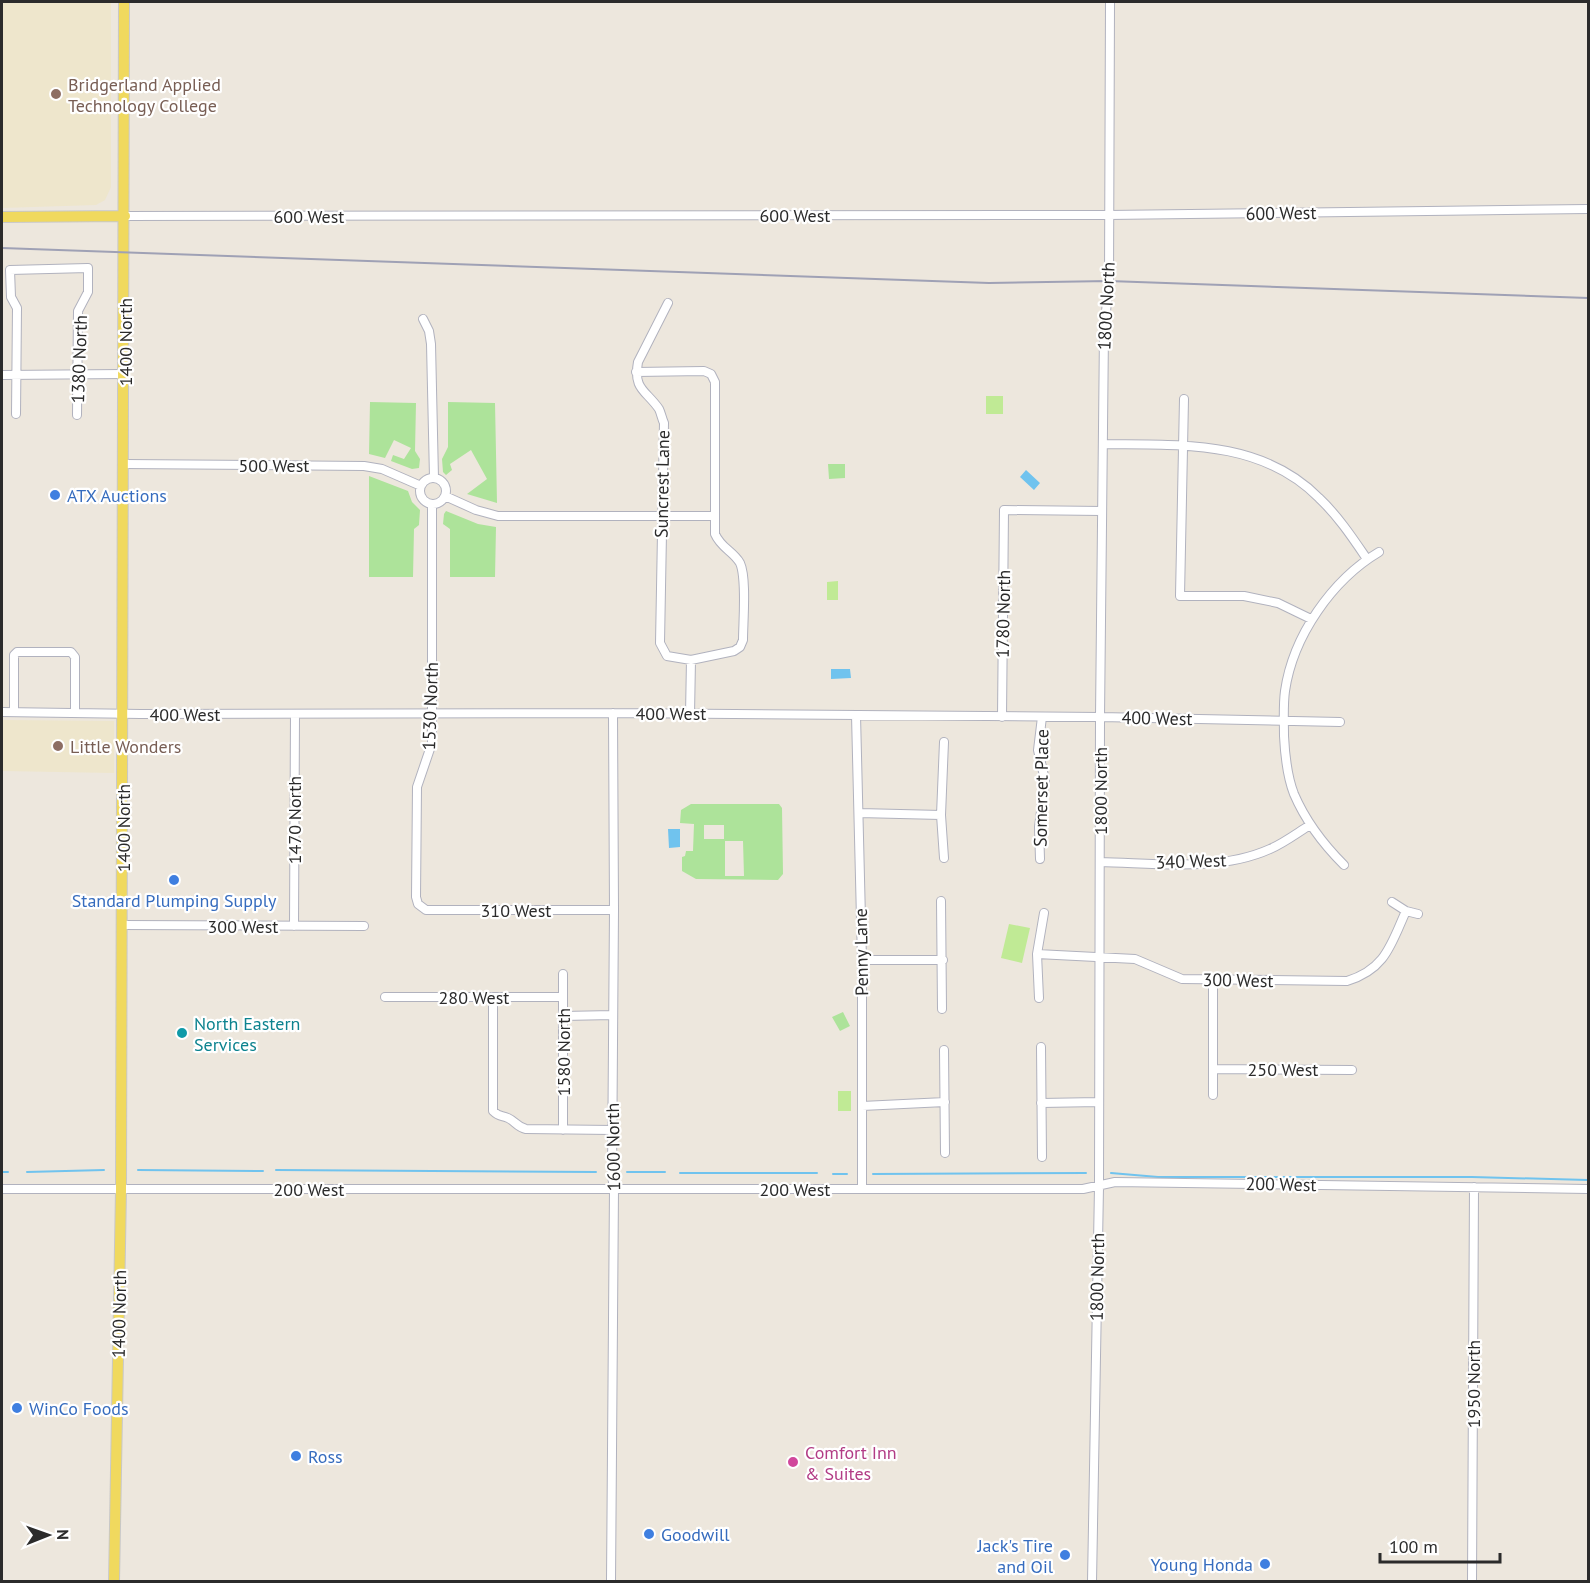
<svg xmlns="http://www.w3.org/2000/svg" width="1590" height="1583" font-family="'PT Sans',sans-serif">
<rect width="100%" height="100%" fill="#ede7dd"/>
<!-- education -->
<path fill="#eee6cc" d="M2,2h109v185l-6,13 -9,5 -94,3z
M2,720l112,1v52l-112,-2z"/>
<!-- green -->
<path fill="#ade39a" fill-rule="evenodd" d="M370,402l46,1 -1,48 5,8 -1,9 -7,1 -21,-8 2,-6 11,4 7,-11 -17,-8 -9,18 -16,-4z
M448,402l47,1 2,100 -30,-9 20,-15 -16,-29 -21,14 2,6 -6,5 -3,-3 -1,-13 6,-12z
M828,464h17v14l-16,1z
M369,476l39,15 4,11 8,8 -1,15 -5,4 -1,48h-44z
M446,511l32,13 18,3 -1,50h-45v-48l-7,-5 1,-10z
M691,804h88l3,4 1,66 -5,6 -82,-1 -14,-8v-14l3,-1 1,-5h7l1,-27 -14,-1 1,-13zM704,825h20v14h-20zM725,841h18l1,35h-19z
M843,1012l7,14 -10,5 -8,-14z"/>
<!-- pitch -->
<path fill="#c0ea95" d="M986,396h17v18h-17z
M838,581v19h-11v-18z
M1009,924l21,4 -8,35 -21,-5z
M838,1091h13v20h-13z"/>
<!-- water -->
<path fill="#70c3ee" d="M1026,470l14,13 -6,7 -14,-13z
M831,669h19l1,9 -20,1z
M668,829h12v18l-11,1z"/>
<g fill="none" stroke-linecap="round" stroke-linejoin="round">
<!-- stream -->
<path stroke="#70c3ee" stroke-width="2" d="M138,1170l125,1
M276,1170l320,2
M2,1172h6
M27,1172l77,-2
M627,1172h38
M680,1173h137
M1111,1173l47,4h314l116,3
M833,1174h14
M873,1174l213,-1"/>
<defs>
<path id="minor" d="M125,216l983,-1 480,-6
M423,319l6,12 2,13 3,134
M636,372l68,-1 7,3 4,8v152c6,14 18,17 25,29 7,15 3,59 3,77l-3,7 -6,4 -43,9 -24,-4 -7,-13 4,-220c-2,-4 -3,-10 -5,-14 -13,-19 -26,-19 -21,-47l30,-59
M2,375l122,-1
M1184,399l-4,197h64l34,7 33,16
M16,414l1,-106 -6,-11 -1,-27 78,-2v24l-10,19 -1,104
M1103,444c75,1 158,-5 216,54 19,18 33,39 48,61
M124,464l240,2 18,3 39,17
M420 491a13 13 0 1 1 26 0a13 13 0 1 1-26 0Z
M445,496l31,14 22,6h217
M432,504v239l-15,44 -1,110 2,7 8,6h188
M2,712l139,2 472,-1 487,4 240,5
M14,712v-57l3,-3h54l4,5v56
M690,714l1,-54
M856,715l6,245v229
M1002,717l2,-207 98,1
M859,813l82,2
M944,858l-3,-43 3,-73
M1040,859l-1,-32 6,-47 -7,-30 4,-33
M1100,862c55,1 119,10 170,-13 14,-6 27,-16 40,-24
M1344,865c-21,-21 -38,-43 -50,-71 -7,-18 -9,-38 -10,-58 0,-14 -1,-30 1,-45 8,-55 47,-111 94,-139
M941,901l1,108
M1392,902l14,9 12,3
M122,925l242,1
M294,926l1,-212
M1037,954l98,5 47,20 165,2c39,-12 44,-37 59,-70
M862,960h81
M563,974v156
M385,997h178
M493,997v114c6,6 8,4 15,7 7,3 9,9 18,11l87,1
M1039,998l-2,-44 7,-41
M563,1016l50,-1
M1041,1047l1,110
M944,1050l1,103
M1213,1069l139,1
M1213,1095v-115
M1041,1103l58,-1
M862,1106l83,-4
M2,1189h1081l32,-7 473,7
M611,1582l3,-394 -2,-12 2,-266 -1,-197
M1092,1582l7,-395 1,-470 4,-385 5,-51 1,-279
M1472,1582l2,-395"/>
<path id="major" d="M2,217l123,-1
M114,1582l7,-392 3,-1188"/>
</defs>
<!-- minor casing -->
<use href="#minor" stroke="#b1b2be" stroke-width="10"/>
<!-- major casing -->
<use href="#major" stroke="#c8c8c8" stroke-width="12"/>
<!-- minor -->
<use href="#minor" stroke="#fff" stroke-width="8"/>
<!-- major -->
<use href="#major" stroke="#f0d95e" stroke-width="10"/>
<!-- rail -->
<path stroke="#9fa1b5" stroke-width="2" d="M2,248l987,35 120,-2 479,17"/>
</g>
<!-- markers -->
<g fill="#8d6e63" stroke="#fff" stroke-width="2">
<circle cx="56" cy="94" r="6"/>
<circle cx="58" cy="746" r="6"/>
</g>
<g fill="#3f7fe0" stroke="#fff" stroke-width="2">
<circle cx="55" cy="495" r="6"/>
<circle cx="174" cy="880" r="6"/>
<circle cx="17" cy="1408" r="6"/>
<circle cx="296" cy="1456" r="6"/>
<circle cx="649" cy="1534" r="6"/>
<circle cx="1065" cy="1555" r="6"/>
<circle cx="1265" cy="1564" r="6"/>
</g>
<circle fill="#0f9aa8" stroke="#fff" stroke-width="2" cx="182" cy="1033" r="6"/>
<circle fill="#d1479c" stroke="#fff" stroke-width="2" cx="793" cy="1462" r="6"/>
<g text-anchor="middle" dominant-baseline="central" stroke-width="4.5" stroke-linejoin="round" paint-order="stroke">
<!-- education labels -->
<g font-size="18" fill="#785e54" stroke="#fff" text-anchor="start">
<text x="68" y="84">Bridgerland Applied<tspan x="68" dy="21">Technology College</tspan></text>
<text x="70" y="746">Little Wonders</text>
</g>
<!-- street labels -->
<g font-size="18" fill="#2b2b2b" stroke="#fff">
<text transform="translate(1281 213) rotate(-1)">600 West</text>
<text x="795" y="215">600 West</text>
<text x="309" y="216">600 West</text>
<text transform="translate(1106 306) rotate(-87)">1800 North</text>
<text transform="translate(125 342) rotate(-90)">1400 North</text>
<text transform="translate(79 359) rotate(-88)">1380 North</text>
<text x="274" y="465">500 West</text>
<text transform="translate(662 484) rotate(-89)">Suncrest Lane</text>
<text transform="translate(1003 614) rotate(-89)">1780 North</text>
<text transform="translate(430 706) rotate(-88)">1530 North</text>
<text x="671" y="713">400 West</text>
<text x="185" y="714">400 West</text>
<text transform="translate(1157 718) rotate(1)">400 West</text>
<text transform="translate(1041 788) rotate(-89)">Somerset Place</text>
<text transform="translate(1100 791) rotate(-90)">1800 North</text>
<text transform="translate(294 820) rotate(-90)">1470 North</text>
<text transform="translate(123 828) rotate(-90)">1400 North</text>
<text transform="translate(1191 861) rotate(-2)">340 West</text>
<text x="516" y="910">310 West</text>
<text x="243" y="926">300 West</text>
<text transform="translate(861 952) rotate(-91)">Penny Lane</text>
<text transform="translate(1238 980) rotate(1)">300 West</text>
<text x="474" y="997">280 West</text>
<text transform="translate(563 1052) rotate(-90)">1580 North</text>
<text x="1283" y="1069">250 West</text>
<text transform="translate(613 1147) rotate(-91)">1600 North</text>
<text transform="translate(1281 1184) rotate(1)">200 West</text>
<text x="309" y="1189">200 West</text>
<text x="795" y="1189">200 West</text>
<text transform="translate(1097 1277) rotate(-89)">1800 North</text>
<text transform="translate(119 1314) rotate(-89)">1400 North</text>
<text transform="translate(1473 1384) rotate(-90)">1950 North</text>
</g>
<!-- shop labels -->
<g font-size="18" fill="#366cbe" stroke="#fff" text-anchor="start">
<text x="67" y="495">ATX Auctions</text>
<text x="174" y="900" text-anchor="middle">Standard Plumping Supply</text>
<text x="29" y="1408">WinCo Foods</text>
<text x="308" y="1456">Ross</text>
<text x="661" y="1534">Goodwill</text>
<text x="1053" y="1545" text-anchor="end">Jack's Tire<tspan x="1053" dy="21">and Oil</tspan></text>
<text x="1253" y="1564" text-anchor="end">Young Honda</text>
</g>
<!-- culture labels -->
<g font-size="18" fill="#0d838f" stroke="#fff" text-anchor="start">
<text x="194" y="1023">North Eastern<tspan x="194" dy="21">Services</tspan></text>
</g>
<!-- hotel labels -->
<g font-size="18" fill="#b23c85" stroke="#fff" text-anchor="start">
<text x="805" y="1452">Comfort Inn<tspan x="805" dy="21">&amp; Suites</tspan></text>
</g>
</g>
<!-- border -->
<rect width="1590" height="1583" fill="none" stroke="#2b2b2b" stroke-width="6"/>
<!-- north arrow -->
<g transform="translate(48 1535) rotate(89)" stroke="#ffffff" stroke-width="4.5" paint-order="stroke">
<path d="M0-4.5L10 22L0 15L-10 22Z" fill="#2b2b2b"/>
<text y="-9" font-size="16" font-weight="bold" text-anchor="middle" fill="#2b2b2b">N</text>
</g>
<!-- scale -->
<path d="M1380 1553v9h120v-9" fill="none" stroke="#2b2b2b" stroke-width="3"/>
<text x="1389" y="1553" font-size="18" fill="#2b2b2b" stroke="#ffffff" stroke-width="4.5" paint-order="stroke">100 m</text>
</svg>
